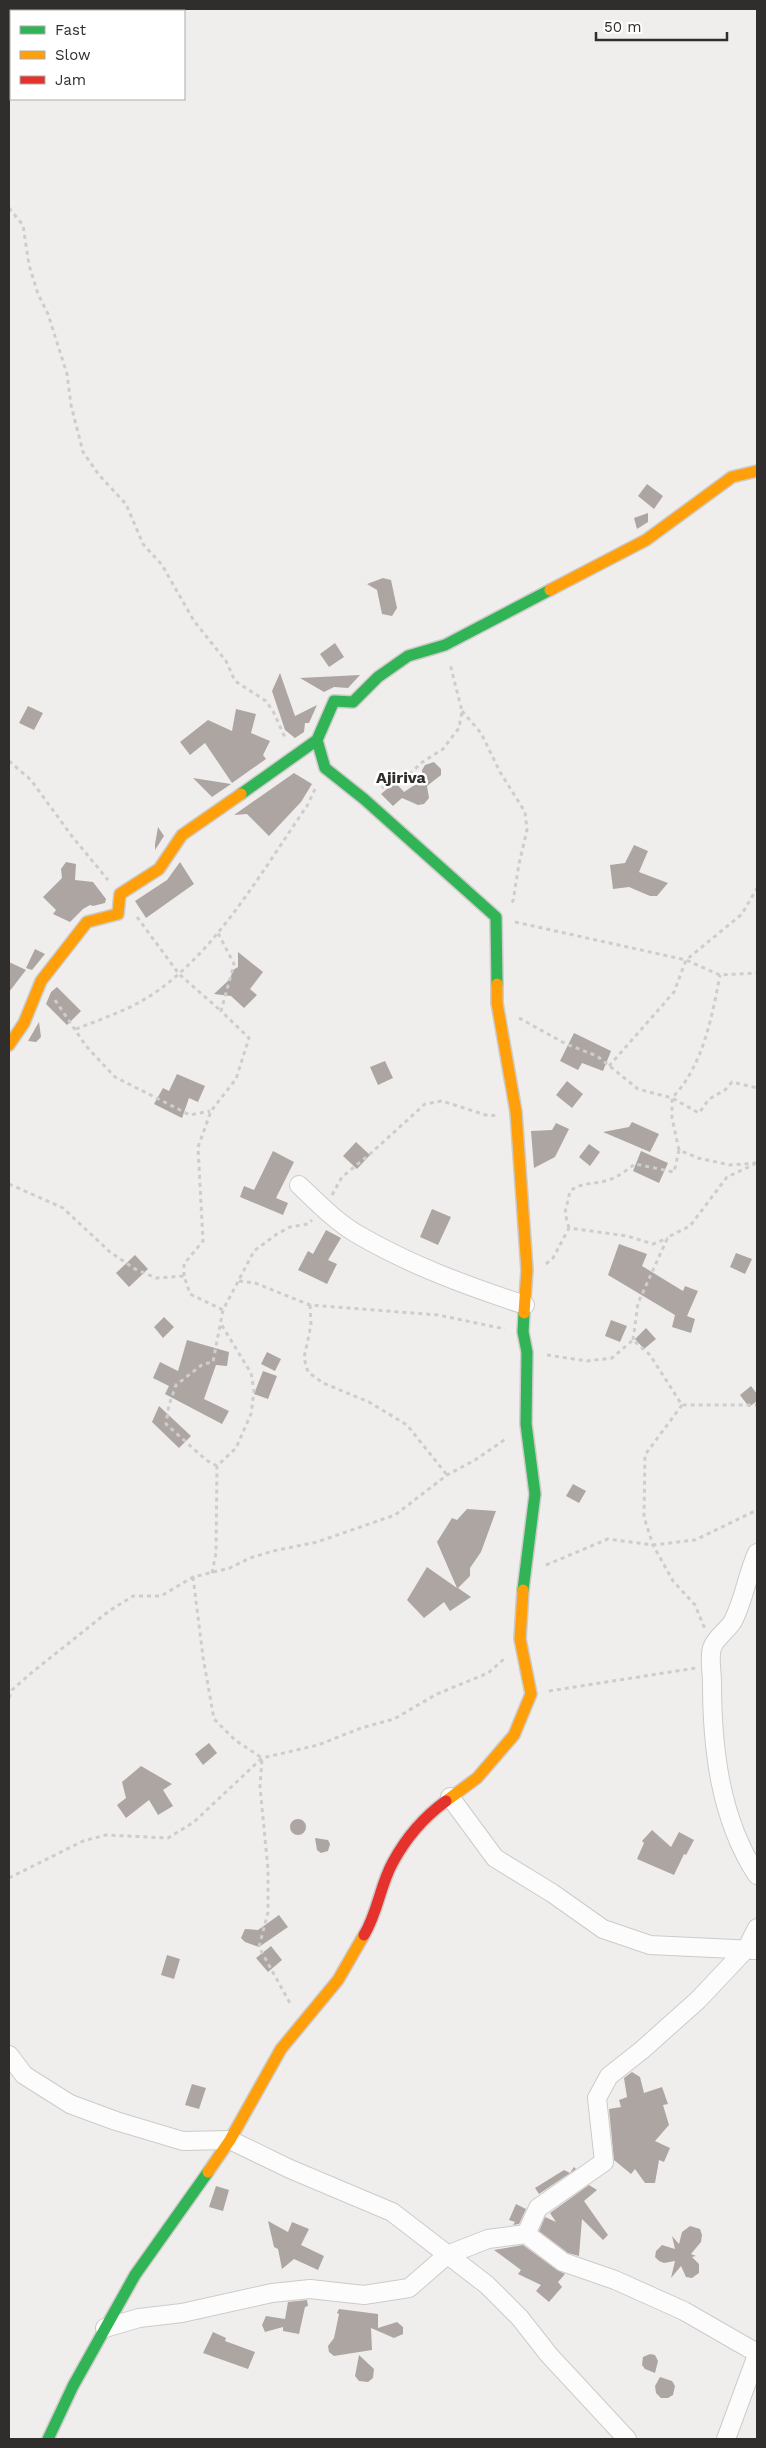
<svg xmlns="http://www.w3.org/2000/svg" width="766" height="2448" font-family="'Work Sans',sans-serif">
<rect width="100%" height="100%" fill="#f0eeec"/>
<!-- building -->
<path fill="#ada5a1" d="M647,484l16,12 -9,13 -16,-13z
M648,513v9l-11,7 -3,-11z
M383,578l8,2 6,28 -5,8 -10,-2 -5,-24 -10,-6z
M335,643l9,14 -15,10 -9,-13z
M280,673l15,43 22,-11 -8,18h-4l-1,9 -9,6 -10,-8 -13,-39z
M360,675l-12,13 -14,-1 -10,5 -24,-14z
M28,706l15,7 -9,17 -15,-7z
M236,709l20,5 -5,19 19,8 -7,14 3,4 -34,24 -27,-40 -15,12 -10,-13 28,-22 24,11z
M434,762l7,7v6l-14,11 2,12 -5,6 -6,1 -16,-7 -9,8 -12,-12 14,-12 9,10 18,-12v-10l3,-5z
M294,773l18,11 -11,18 -32,34 -22,-22 -13,1z
M193,778l38,6 -19,13z
M158,827l6,9 -9,14v-6z
M634,845l14,6 -9,21 29,11 -11,13h-7l-21,-9 -16,2 -3,-24 15,-2z
M66,862l10,2 -1,16 18,2 13,17 -1,4 -12,3 -3,-1 -7,4 -13,13 -17,-8 3,-4 -13,-13 19,-19 -1,-9z
M180,862l14,22 -48,34 -11,-17 32,-21z
M35,949l10,5 -13,16 -6,-2z
M238,952l25,20 -13,17 7,6 -13,13 -13,-12 -17,-2 16,-15 3,-9 5,-3z
M9,962l17,8 -17,22z
M57,987l24,24 -14,14 -21,-21 5,-12z
M39,1022l2,15 -5,5 -8,-1z
M574,1033l37,18 -8,20 -21,-8 -4,7 -18,-9z
M385,1061l8,17 -15,7 -8,-18z
M177,1074l28,12 -7,16 -9,-4 -7,20 -28,-14 9,-16 6,3z
M567,1081l16,13 -11,14 -16,-13z
M632,1122l27,12 -9,18 -47,-20 26,-5z
M556,1123l13,6 -14,28 -21,11 -3,-37 21,-1z
M356,1142l14,13 -13,14 -14,-13z
M589,1144l11,8 -10,14 -11,-9z
M273,1151l21,11 -18,36 12,5 -5,12 -43,-18 4,-11 10,4z
M641,1151l27,12 -9,20 -26,-12z
M432,1209l19,8 -13,28 -18,-8z
M326,1230l15,8 -13,22 9,4 -10,20 -29,-14 10,-19 5,3z
M619,1244l28,10 -5,12 41,25 2,-5 13,5 -11,25 8,3 -4,14 -19,-6 3,-12 -67,-40z
M736,1253l16,6 -7,15 -15,-7z
M135,1255l13,14 -19,18 -13,-14z
M164,1317l10,10 -11,11 -9,-11z
M611,1320l16,6 -7,16 -15,-6z
M646,1328l10,11 -12,10 -9,-10z
M187,1340l42,12 -2,14 -11,-1 -12,34 25,12 -7,13 -57,-30 4,-8 -16,-8 7,-16 18,9z
M267,1352l14,7 -6,12 -14,-7z
M263,1371l14,5 -9,23 -14,-5z
M751,1386l6,8v7l-8,6 -9,-12z
M159,1406l32,30 -12,12 -27,-26z
M573,1484l13,7 -7,12 -13,-7z
M467,1509l29,2 -15,41 -11,16v8l-12,12 13,9 -21,14 -6,-9 -20,16 -17,-18 20,-33 30,21 -20,-46 15,-24 5,2z
M209,1743l8,10 -14,12 -8,-11z
M141,1766l31,18 -9,6 10,16 -15,9 -9,-15 -23,18 -9,-13 9,-7 -4,-16z
M290 1827a8 8 0 1 1 16 0a8 8 0 1 1-16 0Z
M652,1830l19,17 8,-15 15,8 -8,15 -2,-1 -10,21 -37,-16 7,-16 -2,-2z
M315,1838l13,2 2,4 -2,7 -7,2 -4,-3z
M279,1915l9,12 -29,20 -14,-5 -4,-4 4,-9 13,1z
M271,1946l11,14 -14,12 -12,-14z
M167,1955l13,4 -6,20 -13,-4z
M632,2072l8,5 4,16 18,-6 6,17 -5,1 6,20 -14,16 15,7 -6,14 -5,-2 -4,23h-10l-10,-14 -4,5 -17,-14 -5,-51 12,-2 -2,-7 8,-3 -3,-19z
M192,2084l14,4 -7,21 -14,-4z
M574,2167l2,2 -37,25 -4,-6 29,-18 6,3z
M589,2185l8,5 -13,11 24,34 -5,5 -21,-21 -3,37 -11,-3 -29,-22 6,-14 11,5 -6,-9z
M216,2186l13,4 -6,21 -14,-4z
M516,2204l10,5 -7,15 -6,1 2,-3 -6,-2z
M268,2221l20,11 4,-10 17,7 -8,16 23,11 -6,14 -24,-11 -12,10 -4,-20 -4,-2z
M690,2226l10,3 2,6 -1,7 -10,12 5,2 -4,1 7,7v9l-7,5 -6,-1 -5,-11 -10,12 4,-17 -11,2 -5,-2 -4,-4 1,-6 6,-6 13,4 -3,-13 7,8 3,-12z
M523,2245l34,25 8,4 -7,8 4,5 -13,15 -13,-11 5,-6 -23,-11 3,-4 -27,-20z
M307,2300l1,6 -3,1 -6,27 -16,-3v-4l-18,5 -3,-7 4,-9 19,3 3,-17z
M339,2309l39,5v14l19,-6 6,5v7l-9,4 -23,-10 1,22 -38,6 -5,-4 -1,-6 6,-8 5,-24 -2,-1z
M213,2332l13,6 -1,3 30,11 -7,17 -45,-16z
M650,2354l5,1 3,6 -3,12 -10,-4 -3,-4 1,-8z
M359,2355l15,14 -1,9 -5,4 -9,-1 -4,-5z
M660,2377l12,4 3,5 -2,9 -5,3h-7l-5,-5 -1,-7z"/>
<g fill="none" stroke-linecap="round" stroke-linejoin="round">
<defs>
<path id="street" d="M299,1185c18,17 36,36 58,49 53,31 110,52 168,71
M757,1553c-10,22 -13,47 -24,68 -5,9 -18,17 -21,27 -3,9 0,24 0,34 0,66 8,137 45,193
M450,1797l45,61 57,35 51,36 47,16 105,5
M9,2055l15,20 46,29 46,17 67,20 47,-1 60,29 102,43 95,73 33,33 29,37 78,84
M526,2234l37,28 52,18 69,31 73,42
M105,2328l34,-10 43,-5 90,-20 38,-4 54,6 45,-7 38,-33 41,-16 38,-5 12,-26 66,-46 -7,-64 12,-22 33,-26 56,-50 49,-52 10,-20
M726,2439l31,-84"/>
<path id="fast" d="M317,740l8,28 39,31 132,118 1,67
M241,794l76,-54 17,-39 19,1 25,-25 30,-21 37,-11 105,-55
M523,1590l12,-96 -9,-70 1,-72 -4,-20 1,-19
M48,2439l25,-53 62,-111 73,-103"/>
<path id="slow" d="M550,590l96,-50 86,-63 25,-6
M497,984v19l19,109 11,158 -3,43
M9,1045l15,-22 17,-42 46,-59 31,-8 2,-20 39,-25 23,-34 59,-41
M446,1801l31,-23 37,-43 17,-41 -11,-55 3,-49
M208,2172l22,-32 51,-91 57,-69 26,-45"/>
<path id="jam" d="M364,1935c14,-23 16,-50 29,-73 13,-24 31,-45 53,-61"/>
</defs>
<!-- street casing -->
<use href="#street" stroke="#cdcbca" stroke-width="20"/>
<!-- fast casing -->
<use href="#fast" stroke="#cdcbca" stroke-width="14"/>
<!-- slow casing -->
<use href="#slow" stroke="#cdcbca" stroke-width="14"/>
<!-- jam casing -->
<use href="#jam" stroke="#cdcbca" stroke-width="14"/>
<!-- path -->
<path stroke="#cecdcd" stroke-width="3" stroke-dasharray="4 4" stroke-linecap="butt" d="M9,208l14,17 6,40 9,29 10,20 19,60 4,31 12,47 16,23 27,29 17,40 19,21 32,56 32,40 9,20 31,20 8,12 12,27
M462,711l19,22 19,39 25,40 2,18 -8,34 -6,37 -4,4
M9,761l22,19 40,55 37,45
M382,788l10,-8 14,-2 15,-15 22,-14 16,-21 3,-17 -12,-47
M137,917l42,57 42,37
M515,922l171,38 34,15 37,-2
M55,1000l31,46 29,31 75,38 20,-4
M519,1018l47,26 31,12 41,33 34,9 27,15 10,-14 16,-9 7,-8 25,6
M76,1029c20,-8 41,-15 60,-25 73,-38 125,-132 171,-198l9,-19
M609,1066l65,-74 12,-32 56,-46 15,-26
M679,1150l-7,-32v-20c31,-32 40,-81 48,-123
M9,1184l54,24 47,44 25,17 21,9 28,-2 6,18 33,16
M332,1195l10,-18 28,-23 55,-50 17,-3 47,15 9,-1
M569,1228l-4,-15 5,-22c13,-10 27,-6 41,-12 9,-3 17,-10 24,-15l39,8 5,-22 19,8 32,7 27,-2
M546,1264l7,-6 16,-30 58,8 26,8 15,-6
M184,1276v-12l19,-23 -5,-94 13,-36 25,-32 13,-41 -28,-27 13,-47 -16,-31
M239,1281l16,2 55,22 128,10 67,14
M310,1305l1,20 -7,33 4,14 15,11 46,19 38,23 40,50
M633,1340l5,-37 30,-66 22,-11 37,-49 28,-13
M547,1355l40,6 25,-3 21,-18 17,15 32,50h75
M682,1405l-37,50 -1,62 9,28 20,36 22,24 10,24
M217,1466l-11,-6 -40,-36 3,-19 7,-20 27,-21 10,-2 10,-52 31,-59 23,-17 13,-7 18,-3 4,-4
M546,1565l62,-26 45,6 42,-5 62,-30
M212,1573l4,-20 1,-87 19,-18 15,-34 3,-23 -3,-18 -30,-49
M193,1577l10,80 11,62 21,21 27,18 -2,29 8,82v43l-9,35 32,58
M549,1691l147,-23
M9,1698l3,-8 18,-16 79,-63 24,-15h28l32,-19 37,-9 20,-10 23,-7 44,-9 78,-27 52,-40 28,-15 32,-22
M9,1878l74,-37 23,-6 62,3 26,-16 68,-64 56,-13 43,-17 33,-9 43,-25 51,-21 16,-14"/>
<!-- street -->
<use href="#street" stroke="#fdfcfc" stroke-width="18"/>
<!-- fast -->
<use href="#fast" stroke="#30b455" stroke-width="11"/>
<!-- slow -->
<use href="#slow" stroke="#ff9f0a" stroke-width="11"/>
<!-- jam -->
<use href="#jam" stroke="#e5322d" stroke-width="11"/>
</g>
<g text-anchor="middle" dominant-baseline="central" stroke-width="5" stroke-linejoin="round" paint-order="stroke">
<!-- quarter labels -->
<g font-size="16" font-weight="bold" fill="#302e2d" stroke="#fff">
<text x="401" y="777">Ajiriva</text>
</g>
</g>
<!-- border -->
<rect width="766" height="2448" fill="none" stroke="#302e2d" stroke-width="20"/>
<!-- legend -->
<rect x="10" y="10" width="175" height="90" fill="#ffffff" stroke="#acabab"/>
<rect x="20" y="26" width="25" height="8" fill="#30b455" stroke="#acabab"/>
<text x="55" y="35" font-size="15" fill="#302e2d">Fast</text>
<rect x="20" y="51" width="25" height="8" fill="#ff9f0a" stroke="#acabab"/>
<text x="55" y="60" font-size="15" fill="#302e2d">Slow</text>
<rect x="20" y="76" width="25" height="8" fill="#e5322d" stroke="#acabab"/>
<text x="55" y="85" font-size="15" fill="#302e2d">Jam</text>
<!-- scale -->
<path d="M596 32v8h131v-8" fill="none" stroke="#302e2d" stroke-width="2.5"/>
<text x="604" y="32" font-size="15" fill="#302e2d" stroke="#ffffff" stroke-width="4" paint-order="stroke">50 m</text>
</svg>
